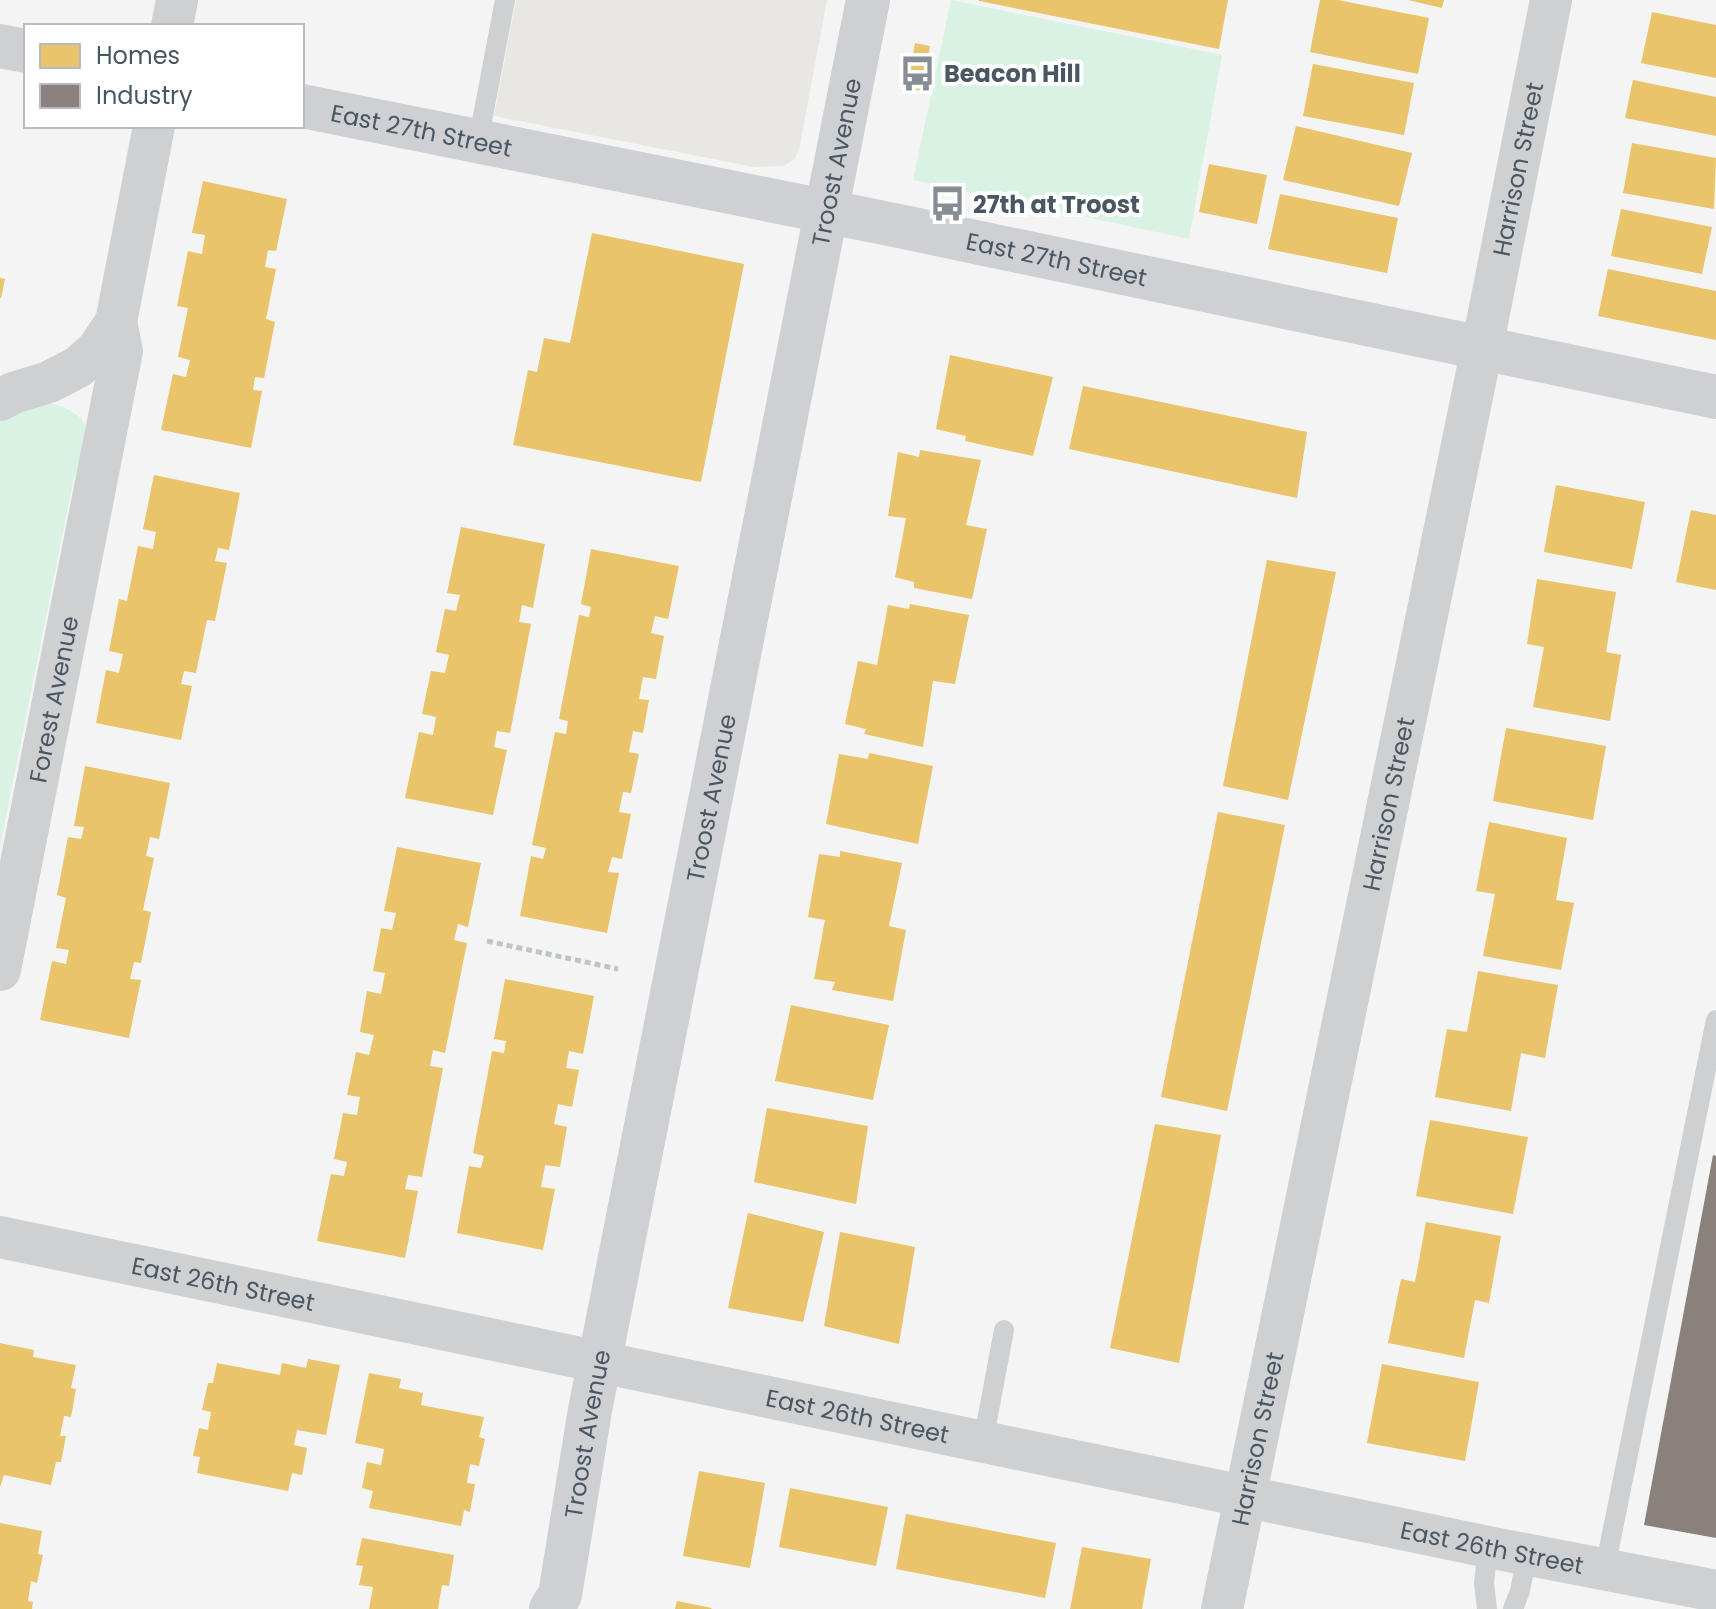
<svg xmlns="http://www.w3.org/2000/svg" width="1716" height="1609" font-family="Poppins,sans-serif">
<rect width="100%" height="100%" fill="#f4f4f4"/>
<!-- commercial -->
<path fill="#e8e7e3" d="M516,0h311l-28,150 -5,10 -11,6 -29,1 -260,-51z"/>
<!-- green -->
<path fill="#d9f2e3" d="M951,0l271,55 -33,184 -276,-59z
M45,402c18,3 41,13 44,33 0,6 -3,13 -4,19 -3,9 -4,16 -11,23l-74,370v-429z"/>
<!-- homes -->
<path fill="#e9c46a" d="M979,0h249l-9,49 -240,-48z
M1320,0h18l91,18 -11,56 -108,-22z
M1408,0h36l-2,8z
M1652,12l64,13v53l-75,-15z
M915,43l15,3 -8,45 -15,-3z
M1313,64l101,19 -10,52 -101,-19z
M1633,80l83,17v39l-91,-18z
M1296,126l116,27 -13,53 -116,-26z
M1632,143l84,15 -2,51 -91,-16z
M1209,164l58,11 -10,49 -58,-12z
M203,181l84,18 -11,52 -8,-1 -3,17 11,2 -10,50 9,3 -11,56 -9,-1 -2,13 9,1 -11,57 -90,-18 12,-56 13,3 4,-17 -12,-3 10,-49 -11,-2 11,-55 14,3 3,-19 -13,-2z
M1280,194l118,24 -11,55 -119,-24z
M1621,209l91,18 -10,47 -91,-18z
M592,233l152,31 -43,218 -188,-37 15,-75 9,2 7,-34 26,5z
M1608,269l108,22v49l-118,-24z
M0,278l5,1 -4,19h-1z
M950,355l103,22 -20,79 -68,-15 1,-5 -30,-7z
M1083,386l224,46 -10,66 -228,-49z
M920,450l61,10 -15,65 21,4 -15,70 -58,-11v-6l-19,-5 11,-59 -18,-2 10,-64 21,5z
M154,475l86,18 -11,57 -11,-2 -3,13 12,2 -12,58 -8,-1 -11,53 -12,-2 -3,13 11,2 -11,54 -85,-17 10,-53 13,3 4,-19 -14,-3 10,-52 8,2 11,-55 15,3 3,-17 -13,-3z
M1556,485l89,17 -13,67 -88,-17z
M1691,510l25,5v75l-40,-8z
M461,527l84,17 -12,64 -11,-3 -3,17 12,2 -21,109 -13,-2 -3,16 13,3 -14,65 -88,-17 14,-66 14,3 3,-18 -14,-3 9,-43 14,2 4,-18 -13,-3 9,-43 11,2 4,-16 -13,-2z
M591,549l88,17 -11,53 -13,-3 -4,17 13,3 -8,43 -13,-2 -4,22 10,1 -6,33 -10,-2 -4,21 10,2 -8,39 -8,-1 -4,20 12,2 -9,45 -10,-2 -4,15 11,1 -12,60 -87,-17 11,-60 12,3 3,-11 -14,-3 23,-113 11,2 2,-13 -9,-2 20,-104 10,2 2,-10 -10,-3z
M1267,560l69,12 -48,228 -65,-14z
M1537,579l79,13 -10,60 15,3 -11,66 -77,-14 11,-60 -17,-3z
M910,604l59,11 -14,69 -22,-3 -10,66 -59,-13 2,-5 -21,-5 13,-63 19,4 11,-60 21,4z
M1506,728l100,18 -13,74 -100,-19z
M869,753l64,13 -15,78 -92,-20 13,-70 29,5z
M85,766l85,17 -11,56 -9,-2 -4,19 8,2 -11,52 8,2 -10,51 -7,-1 -4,17 11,1 -12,58 -89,-18 12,-59 14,3 3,-14 -13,-2 10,-50 -9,-3 11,-58 13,2 3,-12 -10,-1z
M1218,812l67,13 -58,286 -66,-14z
M1489,822l78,16 -11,62 18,3 -13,67 -78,-14 12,-62 -19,-3z
M397,847l84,16 -13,64 -10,-3 -4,16 13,3 -22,110 -12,-3 -3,16 13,2 -21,109 -14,-2 -3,14 13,2 -13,67 -88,-17 14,-67 13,2 3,-14 -13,-3 9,-46 14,2 3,-18 -13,-2 9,-43 13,3 5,-20 -14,-3 7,-41 14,3 4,-21 -12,-2 8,-43 11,2 4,-17 -12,-2z
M840,851l62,12 -13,63 17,4 -13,71 -61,-11 3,-8 -21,-3 11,-59 -17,-3 11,-63 21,3z
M1478,971l80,14 -13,73 -24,-5 -10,58 -76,-14 12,-68 20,3z
M505,979l89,17 -11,58 -14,-3 -3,17 13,2 -7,37 -14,-3 -4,20 13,3 -7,40 -15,-2 -4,22 14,2 -12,61 -86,-17 12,-67 12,2 3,-12 -11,-3 19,-102 12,2 2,-12 -12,-2z
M791,1005l98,20 -16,75 -98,-19z
M767,1108l101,18 -12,78 -102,-22z
M1430,1120l98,17 -15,77 -97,-18z
M1155,1124l66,11 -42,228 -69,-15z
M748,1213l76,19 -21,90 -75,-14z
M1426,1222l75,14 -12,67 -14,-3 -11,58 -76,-15 13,-64 14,3z
M840,1232l75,15 -16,97 -75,-18z
M0,1343l34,7 -1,7 43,8 -5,23 5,1 -5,28 -7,-1 -4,20h6l-5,26h-5l-5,23 -47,-10 -4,12z
M308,1359l32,6 -14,70 -29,-5 -3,15 13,3 -5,27 -10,-2 -4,18 -91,-18 3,-16 -7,-1 6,-28 9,2 3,-18 -9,-2 6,-27h5l4,-20 63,12 2,-12 24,5z
M1382,1364l97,18 -14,79 -98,-18z
M369,1373l32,6 -2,9 24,5 -2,12 63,12 -5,20 6,2 -6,27 -9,-2 -3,19 8,1 -5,28 -6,-2 -3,16 -92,-18 4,-17 -11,-3 5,-26 14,3 3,-16 -29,-6z
M699,1471l66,12 -15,85 -67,-12z
M790,1488l98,19 -12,59 -97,-19z
M906,1514l150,29 -11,55 -149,-29z
M0,1523l42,8 -4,23 5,1 -6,28 -6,-2 -3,20 5,1 -1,7h-32z
M362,1538l92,17 -5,31 -7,-1 -4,24h-69l4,-22 -14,-2 4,-19 -7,-1z
M1082,1547l69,12 -9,50h-72z
M677,1601l35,7 -1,1h-36z"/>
<!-- industry -->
<path fill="#8a817c" d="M1713,1155l3,1v382l-72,-13z"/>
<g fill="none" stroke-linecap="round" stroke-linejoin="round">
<!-- path -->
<path stroke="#bcc7c4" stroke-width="5" stroke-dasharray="6 4" stroke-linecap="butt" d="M487,941l131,28"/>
<!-- lane -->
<path stroke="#ced0d2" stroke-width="20" d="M478,142l27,-142
M983,1442l21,-112
M1605,1568l111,-548
M1487,1609l-3,-26 4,-36
M1513,1609l7,-18 7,-37"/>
<!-- street -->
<g stroke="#ced0d2" stroke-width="42">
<path d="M172,26l5,-26"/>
<path d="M0,400l13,-7 36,-11 29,-15 20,-18 18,-27 38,-196"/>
<path id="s1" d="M0,970l122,-619 -6,-29"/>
<path id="s2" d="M0,1237l1488,310 228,44"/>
<path id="s3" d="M1222,1609l260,-1261 69,-348"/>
</g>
<!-- secondary -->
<g stroke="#ced0d4" stroke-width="44">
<path d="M0,46l26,5"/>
<path id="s4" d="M302,106l597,120 817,171"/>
<path id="s5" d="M551,1609l9,-14 30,-185 278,-1410"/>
</g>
</g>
<!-- icons -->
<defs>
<symbol id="bus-bare" viewBox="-9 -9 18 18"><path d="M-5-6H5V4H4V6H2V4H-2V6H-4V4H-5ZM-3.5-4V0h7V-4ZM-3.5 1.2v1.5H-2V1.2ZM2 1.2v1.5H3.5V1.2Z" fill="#868d94" stroke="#fff" stroke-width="2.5" paint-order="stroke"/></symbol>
</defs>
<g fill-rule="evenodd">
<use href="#bus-bare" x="892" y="48" width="51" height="51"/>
<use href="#bus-bare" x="922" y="178" width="51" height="51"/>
</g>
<g text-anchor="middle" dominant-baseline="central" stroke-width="8" stroke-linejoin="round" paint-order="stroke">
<!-- poi labels -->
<g font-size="24" font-weight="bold" fill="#4a5661" stroke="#fff" text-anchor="start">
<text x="944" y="73">Beacon Hill</text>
<text x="973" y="204">27th at Troost</text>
</g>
<!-- street labels -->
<g font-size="24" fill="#4a5661" stroke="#fff">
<text stroke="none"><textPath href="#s4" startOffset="122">East 27th Street</textPath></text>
<text stroke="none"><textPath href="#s5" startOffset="1476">Troost Avenue</textPath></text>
<text stroke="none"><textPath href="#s3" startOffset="1470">Harrison Street</textPath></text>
<text stroke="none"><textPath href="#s4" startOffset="770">East 27th Street</textPath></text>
<text stroke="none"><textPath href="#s1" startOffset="276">Forest Avenue</textPath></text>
<text stroke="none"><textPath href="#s5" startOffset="828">Troost Avenue</textPath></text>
<text stroke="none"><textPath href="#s3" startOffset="822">Harrison Street</textPath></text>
<text stroke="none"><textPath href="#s2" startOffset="228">East 26th Street</textPath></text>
<text stroke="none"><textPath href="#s2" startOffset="876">East 26th Street</textPath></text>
<text stroke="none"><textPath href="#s5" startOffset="180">Troost Avenue</textPath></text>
<text stroke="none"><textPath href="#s3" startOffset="174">Harrison Street</textPath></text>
<text stroke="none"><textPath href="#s2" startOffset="1524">East 26th Street</textPath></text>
</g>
</g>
<!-- legend -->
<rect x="24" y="24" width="280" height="104" fill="#ffffff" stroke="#b7bbc0" stroke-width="2"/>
<rect x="40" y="44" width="40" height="24" fill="#e9c46a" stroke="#b7bbc0" stroke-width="2"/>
<text x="96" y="64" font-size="24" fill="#4a5661">Homes</text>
<rect x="40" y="84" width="40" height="24" fill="#8a817c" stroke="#b7bbc0" stroke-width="2"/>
<text x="96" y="104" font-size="24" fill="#4a5661">Industry</text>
</svg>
